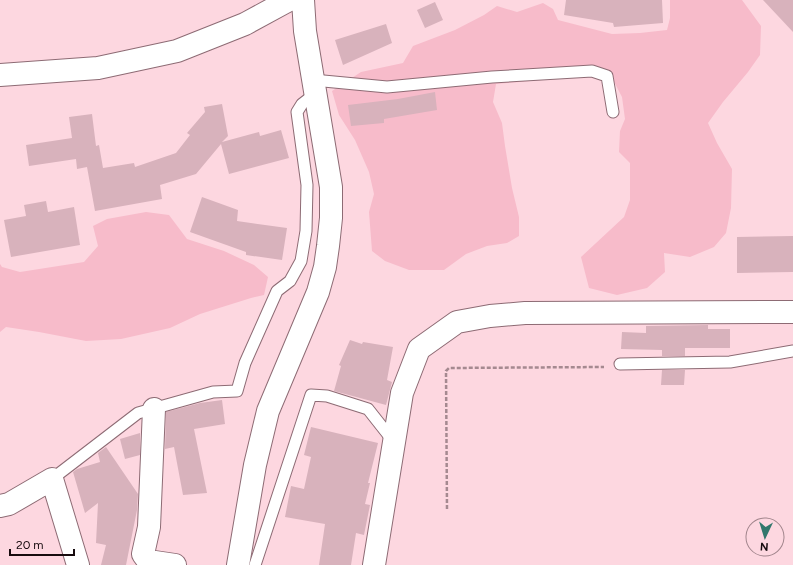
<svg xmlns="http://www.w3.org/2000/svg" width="793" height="565" font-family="Figtree,sans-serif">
<rect width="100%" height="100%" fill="#fdd7e0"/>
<!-- green -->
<path fill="#f7bbca" d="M670,0h72l19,26 -1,29 -12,17 -25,30 -15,21 9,20 15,26 -1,39 -5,25 -12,14 -24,10 -26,-4 1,19 -18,16 -30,7 -28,-7 -8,-31 43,-40 6,-17v-37l-11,-11 1,-21 5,-12 -3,-22 -12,-23 -18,-4 -39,9 -57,5 -3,18 9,21 3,23 7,42 7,29v19l-12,7 -20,3 -21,8 -22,16h-35l-24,-9 -13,-10 -3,-39 5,-18 -5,-22 -14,-32 -16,-25 -7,-24 29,-19 42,-9 10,-17 42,-16 29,-15 13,-9 20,6 26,-9 10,6 5,11 54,14 28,-1 27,-3 3,-12z
M146,212l23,3 18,24 37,12 30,14 14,12 -4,18 -13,3 -51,16 -30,14 -49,11 -35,2 -47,-9 -33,-5 -6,5v-68l2,3 18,5 64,-10 14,-16 -5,-20 14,-7z"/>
<!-- building -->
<path fill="#d8b2bc" d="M566,0h96l1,23 -49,4 -1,-4 -49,-8z
M763,0h30v32z
M435,2l8,18 -18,8 -8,-18z
M386,24l6,19 -49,22 -8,-25z
M435,92l2,18 -53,9v4l-33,3 -3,-21 50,-6z
M222,104l6,32 -6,6 37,-10 1,4 21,-6 8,28 -60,16 -8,-30 -25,30 -36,11 2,14 -67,12 -8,-44 -10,2 -1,-10 -47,7 -3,-21 46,-7 -3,-21 23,-3 4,32 3,-1 4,23 31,-5 1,4 41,-14 14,-18 -3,-2 18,-21 -1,-5z
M202,197l36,13 -1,11 50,7 -5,32 -36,-5v-3l-56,-20z
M46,201l2,11 26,-5 6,38 -69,12 -7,-37 22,-4 -2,-11z
M793,236v36l-56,1v-36z
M708,325v4h22v19h-45v8h-23v-6l-41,-1 1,-17 24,1v-7z
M350,340l12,4 1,-2 30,5 -6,33 5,2 -6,23 -52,-14 7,-25 -2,-1z
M662,370h23l-1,15h-23z
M222,400l3,24 -31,5 13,64 -24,2 -9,-48 -9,2 1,-37 34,-9z
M311,427l67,16 -10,40h2l-5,21 5,1 -6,30 -8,-2 -5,32h-32l6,-41 -40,-7 6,-31 13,3 7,-32 -7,-2z
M140,433v22l-15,4 -5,-20z
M106,447l32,47 -1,16 -11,55h-25l5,-20 -10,-2 2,-40 -13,10 -12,-41 4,-3 23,-7 -2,-9z"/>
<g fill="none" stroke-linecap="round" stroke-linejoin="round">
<defs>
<path id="lane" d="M313,80l74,7 105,-10 100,-6 15,5 6,36
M620,364l110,-2 63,-11
M52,479l86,-66 75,-21 24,-1 8,-28 32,-72 13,-10 11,-20 5,-30 1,-46 -10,-73 5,-8 13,-10
M255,565l56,-170 16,1 41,13 26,33"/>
<path id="street" d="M154,409l-5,118 -6,27 5,7 27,4
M0,506l9,-2 43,-25 26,86
M374,565l28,-172 17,-44 38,-27 33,-6 35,-3 268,-1"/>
<path id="secondary" d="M0,75l98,-7 79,-17 68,-27 44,-24
M238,565l17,-100 13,-54 50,-119 7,-25 3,-21 3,-28v-31l-26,-156 -2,-31"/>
</defs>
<!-- lane casing -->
<use href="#lane" stroke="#8d6b74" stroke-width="13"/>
<!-- street casing -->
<use href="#street" stroke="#8d6b74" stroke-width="24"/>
<!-- secondary casing -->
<use href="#secondary" stroke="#8d6b74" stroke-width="24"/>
<!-- path -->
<path stroke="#a58990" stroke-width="2.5" stroke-dasharray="4 2" stroke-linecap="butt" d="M447,509l-1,-138 3,-3 155,-1"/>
<!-- lane -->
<use href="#lane" stroke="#fff" stroke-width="11"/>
<!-- street -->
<use href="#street" stroke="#fff" stroke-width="22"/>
<!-- secondary -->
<use href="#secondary" stroke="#fff" stroke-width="22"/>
</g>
<!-- north arrow -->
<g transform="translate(765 537) rotate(184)"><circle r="19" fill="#fdd7e0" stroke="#a1858c"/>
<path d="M0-3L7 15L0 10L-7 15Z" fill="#32776c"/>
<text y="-6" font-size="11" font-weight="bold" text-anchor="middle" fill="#170b0e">N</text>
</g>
<!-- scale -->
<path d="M10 549v6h64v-6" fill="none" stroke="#170b0e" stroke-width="2"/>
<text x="16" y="549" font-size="12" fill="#170b0e" stroke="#fdd7e0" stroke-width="3" paint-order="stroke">20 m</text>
</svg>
